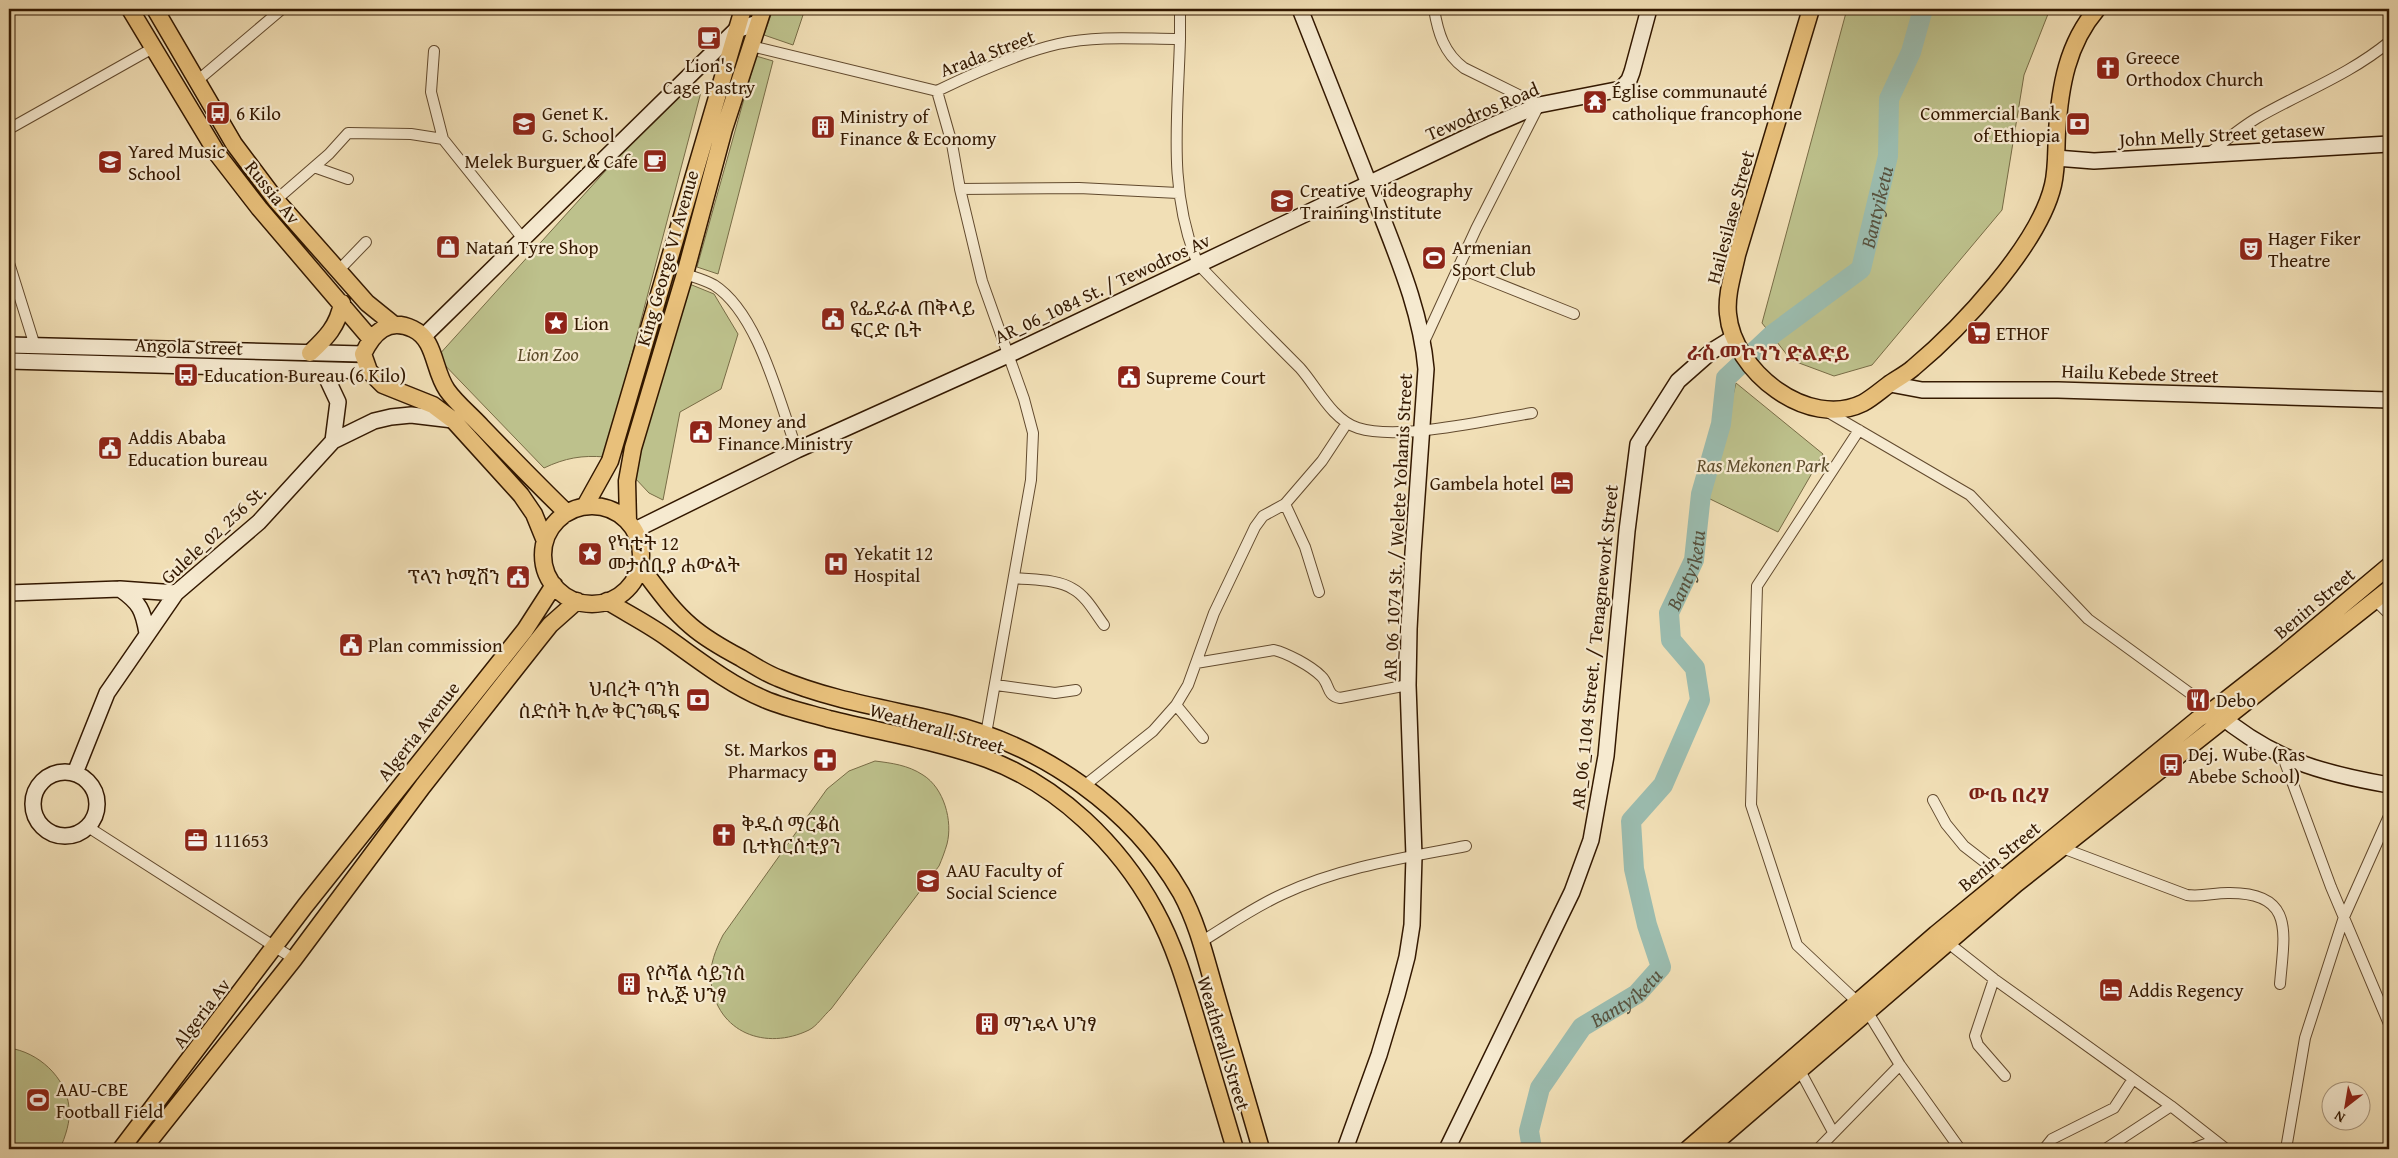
<svg xmlns="http://www.w3.org/2000/svg" width="2398" height="1158" font-family="'Gentium Book Plus','Noto Serif Ethiopic',serif">
<rect width="100%" height="100%" fill="#f1dfb6"/>
<filter id="stains"><feTurbulence type="fractalNoise" baseFrequency=".004" numOctaves="4"/><feColorMatrix values="0 0 0 0 .2 0 0 0 0 .09 0 0 0 0 .02 0 0 0 .5 -.17"/></filter>
<radialGradient id="worn" r=".72"><stop offset=".6" stop-color="#630" stop-opacity="0"/><stop offset="1" stop-color="#630" stop-opacity=".3"/></radialGradient>
<!-- green -->
<path fill="#bdc18c" stroke="#786c46" d="M773,9h32l-12,36 -29,-10z
M1847,9h203l-26,66 -22,135 -130,155 -38,11 -43,-16 -29,-37z
M756,56l17,5 -55,213 -21,-7z
M685,83l16,9 -96,365c-23,-2 -40,1 -61,11l-107,-111z
M687,283l27,11 24,40 -17,55 -41,23 -17,88 -14,-7 -15,-16z
M1736,383l87,71 -45,78 -70,-34z
M875,761c16,2 33,4 48,14 21,13 30,46 24,69 -2,7 -5,15 -8,22l-108,143c-7,6 -14,17 -22,21 -43,21 -92,3 -98,-48 -2,-17 5,-33 12,-47l104,-146 22,-18z
M9,1048c29,4 57,29 60,59 2,14 -4,30 -9,42h-51z"/>
<g fill="none" stroke-linecap="round" stroke-linejoin="round">
<!-- river -->
<path stroke="#9bbcaf" stroke-width="20" id="s1" d="M1532,1149l-3,-18 11,-43 42,-61 55,-33 24,-27 -14,-42 -13,-56 -3,-48 32,-36 37,-85 -5,-32 -24,-28 -2,-27 25,-53 7,-66 20,-70 5,-46 47,-44 88,-65 27,-113 1,-57 22,-47 12,-43"/>
<defs>
<path id="street" d="M1180,39c-2,78 -13,151 18,225 34,36 68,70 102,104 17,19 32,52 58,60 42,13 128,-8 174,-15
M751,46l186,45c37,-18 82,-38 121,-47 40,-9 82,-5 122,-5v-30
M434,51l-3,41 12,47
M197,81l85,-72
M937,91l15,53 8,45 22,92 42,118 9,34 -2,47 -45,254
M9,129l144,-81
M2208,154c16,-12 32,-26 49,-36 45,-26 92,-43 132,-76
M314,167l34,12
M960,189l119,-1 99,5
M276,200l53,-46 19,-21 63,1 32,5 81,101
M9,263l26,83
M1459,268l115,46
M338,271l28,-29
M685,274c9,3 20,6 29,11 45,29 65,117 83,165
M1424,342l52,-113 63,-124 -75,-37c-20,-15 -26,-35 -30,-59
M1826,411l144,84 118,124 125,91
M1859,430l-102,156 -6,219 46,140 70,66 33,54 60,84
M1285,504l20,43 14,45
M1015,578c18,2 43,1 58,11 13,7 22,24 31,36
M2376,601l13,13
M1196,663l78,-13c13,3 37,16 47,26 9,8 5,20 19,22l68,-13
M996,685l59,8 21,-3
M1176,705l27,33
M2283,757l48,130 58,137
M1084,786l69,-55 23,-26 12,-20 26,-72 41,-86 8,-11 22,-12 37,-43 25,-38
M1933,800l13,24 18,22 44,34
M88,827l206,132
M2057,846l130,49c15,2 26,-2 41,-2 68,-1 56,41 52,91
M1201,942c26,-16 53,-35 82,-48 58,-27 120,-36 183,-48
M1947,942l47,37 177,127 55,43
M1994,979l-19,57 3,9 27,31
M1797,1065l36,67
M2107,1148l64,-42
M1818,1149l82,-84
M2044,1149l8,-10 62,-31 19,-29
M2192,1149l22,-8
M2286,1149l19,-111 39,-121 45,-101"/>
<path id="secondary" d="M1300,9c25,63 50,127 75,190 21,55 46,111 51,170l-13,184 -4,76 -1,56 6,171 -2,69 -5,32 -10,38 -18,60 -34,94
M2056,158l38,3 295,-17
M424,336l312,-306 22,-7
M9,345l354,9
M9,361l360,10
M323,370l15,32 -5,39
M1890,384l32,6h136l331,10
M635,530l162,-80 211,-95 476,-226 55,-24 82,-16 8,-9 3,-8 17,-63
M120,589c20,14 23,21 27,44
M9,593l111,-4 56,4
M2216,712c55,47 104,61 173,73
M33 804a32 32 0 1 1 64 0a32 32 0 1 1-64 0Z
M75,773l32,-80 69,-100 83,-71 74,-81 41,-20 17,-4 20,-2 42,5
M1447,1149l125,-257 19,-52 15,-84 21,-225 11,-87 40,-63 34,-30 21,-13"/>
<path id="primary" d="M130,9l88,146 41,53 111,130
M155,9l79,135 42,56 91,103 26,21
M1811,9l-74,246c-4,19 -11,40 -9,59 5,57 80,116 135,89 9,-5 17,-12 25,-18 8,-6 17,-10 25,-17 47,-39 126,-123 140,-183 4,-17 3,-36 4,-53 3,-45 10,-88 40,-123
M310,353c16,-15 28,-27 32,-50
M585,506l25,-45 133,-452
M543 555a49 49 0 1 1 98 0a49 49 0 1 1-98 0Z
M628,521l-1,-40 6,-33 52,-174 39,-145 39,-120
M545,541l-11,-27 -13,-19 -68,-75 -20,-15 -50,-20 -14,-14 -6,-17c10,-21 25,-37 50,-25 23,11 20,41 34,61 9,13 23,24 34,36 28,29 56,58 86,87
M640,566c16,21 31,43 51,60 15,13 33,23 50,32 12,7 24,15 37,20 54,23 113,31 170,45 95,23 184,85 233,170 17,31 25,67 35,101 15,52 30,103 45,155
M607,601c21,13 43,24 62,38 31,22 60,45 95,60 21,9 44,14 65,20 52,13 107,22 158,40 71,26 132,85 168,151 20,36 32,78 44,118 12,40 24,81 36,121
M121,1149l184,-243 220,-276 29,-45
M143,1149l151,-190 129,-173 115,-146 12,-15 27,-24
M1688,1149l248,-215 262,-215 15,-9 70,-55 106,-89
M1708,1149l308,-265 373,-295"/>
</defs>
<!-- street casing -->
<use href="#street" stroke="#624a2e" stroke-width="12"/>
<!-- secondary casing -->
<use href="#secondary" stroke="#331800" stroke-width="18"/>
<!-- primary casing -->
<use href="#primary" stroke="#331800" stroke-width="19"/>
<!-- street -->
<use href="#street" stroke="#f6ead0" stroke-width="10"/>
<!-- secondary -->
<use href="#secondary" stroke="#f6ead0" stroke-width="15"/>
<!-- primary -->
<use href="#primary" stroke="#e8c07b" stroke-width="16"/>
</g>
<!-- icons -->
<defs>
<symbol id="cafe-square" viewBox="-11 -11 22 22"><rect x="-9" y="-9" width="18" height="18" rx="4" fill="#8f2418" stroke="#f6ead0"/><path d="M-5.5-4.5H6V0H3Q3 3.5 0 3.5H-2.5Q-5.5 3.5-5.5 0ZM3-3.2v2h1.7v-2ZM-6 4.5H4V6H-6Z" fill="#fff"/></symbol>
<symbol id="church-square" viewBox="-11 -11 22 22"><rect x="-9" y="-9" width="18" height="18" rx="4" fill="#8f2418" stroke="#f6ead0"/><path d="M-1.2-6h2.4v3.5h3.3v2.4h-3.3V6h-2.4V-.1h-3.3v-2.4h3.3Z" fill="#fff"/></symbol>
<symbol id="temple-square" viewBox="-11 -11 22 22"><rect x="-9" y="-9" width="18" height="18" rx="4" fill="#8f2418" stroke="#f6ead0"/><path d="M0-6L5-2H3V0L6.5 2.5H4V6H1.5V3h-3V6H-4V2.5H-6.5L-3 0V-2H-5Z" fill="#fff"/></symbol>
<symbol id="bus-square" viewBox="-11 -11 22 22"><rect x="-9" y="-9" width="18" height="18" rx="4" fill="#8f2418" stroke="#f6ead0"/><path d="M-5-6H5V4H4V6H2V4H-2V6H-4V4H-5ZM-3.5-4V0h7V-4ZM-3.5 1.2v1.5H-2V1.2ZM2 1.2v1.5H3.5V1.2Z" fill="#fff"/></symbol>
<symbol id="school-square" viewBox="-11 -11 22 22"><rect x="-9" y="-9" width="18" height="18" rx="4" fill="#8f2418" stroke="#f6ead0"/><path d="M0-5L7-2L0 1L-7-2ZM-4 1L0 2.5L4 1V4Q0 6-4 4Z" fill="#fff"/></symbol>
<symbol id="bank-square" viewBox="-11 -11 22 22"><rect x="-9" y="-9" width="18" height="18" rx="4" fill="#8f2418" stroke="#f6ead0"/><path d="M-6-4H6V4H-6ZM0-2.3a2.3 2.3 0 1 0 0 4.6a2.3 2.3 0 1 0 0-4.6Z" fill="#fff"/></symbol>
<symbol id="building-square" viewBox="-11 -11 22 22"><rect x="-9" y="-9" width="18" height="18" rx="4" fill="#8f2418" stroke="#f6ead0"/><path d="M-4-6H4V6H1V3H-1V6H-4ZM-2.5-4.3h1.7v1.8h-1.7ZM.8-4.3h1.7v1.8H.8ZM-2.5-1h1.7V.8h-1.7ZM.8-1h1.7V.8H.8Z" fill="#fff"/></symbol>
<symbol id="university-square" viewBox="-11 -11 22 22"><rect x="-9" y="-9" width="18" height="18" rx="4" fill="#8f2418" stroke="#f6ead0"/><path d="M0-5L7-2L0 1L-7-2ZM-4 1L0 2.5L4 1V4Q0 6-4 4Z" fill="#fff"/></symbol>
<symbol id="shop-square" viewBox="-11 -11 22 22"><rect x="-9" y="-9" width="18" height="18" rx="4" fill="#8f2418" stroke="#f6ead0"/><path d="M-5-2.5h2.3a2.7 3.5 0 0 1 5.4 0H5L5.5 6h-11ZM-1.5-2.5h3a1.5 2.3 0 0 0-3 0Z" fill="#fff"/></symbol>
<symbol id="theatre-square" viewBox="-11 -11 22 22"><rect x="-9" y="-9" width="18" height="18" rx="4" fill="#8f2418" stroke="#f6ead0"/><path d="M-5-5.5Q0-4 5-5.5V0Q5 5 0 6Q-5 5-5 0ZM-3.3-2.5H-1v1.5H-3.3ZM1-2.5H3.3v1.5H1ZM-2.8 1Q0 5.5 2.8 1Z" fill="#fff"/></symbol>
<symbol id="stadium-square" viewBox="-11 -11 22 22"><rect x="-9" y="-9" width="18" height="18" rx="4" fill="#8f2418" stroke="#f6ead0"/><path d="M0-5a6.5 5 0 1 0 0 10a6.5 5 0 1 0 0-10ZM-3.5-1.8h7v3.6h-7Z" fill="#fff"/></symbol>
<symbol id="civic-square" viewBox="-11 -11 22 22"><rect x="-9" y="-9" width="18" height="18" rx="4" fill="#8f2418" stroke="#f6ead0"/><path d="M-.6-6.5H3V-4.5H.6V-3L4-1V1h2V6H-6V1h2V-1L-.6-3ZM-1.2 2.5V6h2.4V2.5Z" fill="#fff"/></symbol>
<symbol id="sight-square" viewBox="-11 -11 22 22"><rect x="-9" y="-9" width="18" height="18" rx="4" fill="#8f2418" stroke="#f6ead0"/><path d="M0-6L1.8-2.2L6-1.7L2.9 1.2L3.7 5.4L0 3.3L-3.7 5.4L-2.9 1.2L-6-1.7L-1.8-2.2Z" fill="#fff"/></symbol>
<symbol id="supermarket-square" viewBox="-11 -11 22 22"><rect x="-9" y="-9" width="18" height="18" rx="4" fill="#8f2418" stroke="#f6ead0"/><path d="M-6-5.5h2.5l.6 2H6L4.5 2H-2.5L-4.4-4H-6ZM-1.5 3.2a1.3 1.3 0 1 0 .1 0ZM3 3.2a1.3 1.3 0 1 0 .1 0Z" fill="#fff"/></symbol>
<symbol id="hotel-square" viewBox="-11 -11 22 22"><rect x="-9" y="-9" width="18" height="18" rx="4" fill="#8f2418" stroke="#f6ead0"/><path d="M-6-4.5h1.5V1H6V5H4.5V3h-9V5H-6ZM-4 0a1.8 1.8 0 1 1 3.6 0ZM.5 0V-2.5h3Q6-2.5 6 0Z" fill="#fff"/></symbol>
<symbol id="hospital-square" viewBox="-11 -11 22 22"><rect x="-9" y="-9" width="18" height="18" rx="4" fill="#8f2418" stroke="#f6ead0"/><path d="M-5-5h3v3.5h4V-5h3V5h-3V1.5h-4V5h-3Z" fill="#fff"/></symbol>
<symbol id="restaurant-square" viewBox="-11 -11 22 22"><rect x="-9" y="-9" width="18" height="18" rx="4" fill="#8f2418" stroke="#f6ead0"/><path d="M-5-6h1v4h1v-4h1v4h1v-4h1v5L-1.5 .5V6h-2V.5L-5-1ZM5-6V6H3V1.5H1.5Q1.5-4 5-6Z" fill="#fff"/></symbol>
<symbol id="pharmacy-square" viewBox="-11 -11 22 22"><rect x="-9" y="-9" width="18" height="18" rx="4" fill="#8f2418" stroke="#f6ead0"/><path d="M-2-6h4v4h4v4h-4v4h-4v-4h-4v-4h4Z" fill="#fff"/></symbol>
<symbol id="office-square" viewBox="-11 -11 22 22"><rect x="-9" y="-9" width="18" height="18" rx="4" fill="#8f2418" stroke="#f6ead0"/><path d="M-6-3h4V-5.5h4V-3h4V5H-6ZM-1-4.5V-3h2v-1.5ZM-6 0V1H6V0Z" fill="#fff"/></symbol>
</defs>
<g fill-rule="evenodd">
<use href="#cafe-square" x="695" y="24" width="28" height="28"/>
<use href="#church-square" x="2094" y="54" width="28" height="28"/>
<use href="#temple-square" x="1581" y="88" width="28" height="28"/>
<use href="#bus-square" x="204" y="99" width="28" height="28"/>
<use href="#school-square" x="510" y="110" width="28" height="28"/>
<use href="#bank-square" x="2064" y="110" width="28" height="28"/>
<use href="#building-square" x="809" y="113" width="28" height="28"/>
<use href="#cafe-square" x="641" y="147" width="28" height="28"/>
<use href="#university-square" x="96" y="148" width="28" height="28"/>
<use href="#university-square" x="1268" y="187" width="28" height="28"/>
<use href="#shop-square" x="434" y="233" width="28" height="28"/>
<use href="#theatre-square" x="2237" y="235" width="28" height="28"/>
<use href="#stadium-square" x="1420" y="244" width="28" height="28"/>
<use href="#civic-square" x="819" y="305" width="28" height="28"/>
<use href="#sight-square" x="542" y="309" width="28" height="28"/>
<use href="#supermarket-square" x="1965" y="319" width="28" height="28"/>
<use href="#bus-square" x="172" y="361" width="28" height="28"/>
<use href="#civic-square" x="1115" y="363" width="28" height="28"/>
<use href="#civic-square" x="687" y="418" width="28" height="28"/>
<use href="#civic-square" x="96" y="434" width="28" height="28"/>
<use href="#hotel-square" x="1548" y="469" width="28" height="28"/>
<use href="#sight-square" x="576" y="540" width="28" height="28"/>
<use href="#hospital-square" x="822" y="550" width="28" height="28"/>
<use href="#civic-square" x="504" y="563" width="28" height="28"/>
<use href="#civic-square" x="337" y="631" width="28" height="28"/>
<use href="#bank-square" x="684" y="686" width="28" height="28"/>
<use href="#restaurant-square" x="2184" y="686" width="28" height="28"/>
<use href="#pharmacy-square" x="811" y="746" width="28" height="28"/>
<use href="#bus-square" x="2157" y="751" width="28" height="28"/>
<use href="#church-square" x="710" y="821" width="28" height="28"/>
<use href="#office-square" x="182" y="826" width="28" height="28"/>
<use href="#university-square" x="914" y="867" width="28" height="28"/>
<use href="#building-square" x="615" y="970" width="28" height="28"/>
<use href="#hotel-square" x="2097" y="976" width="28" height="28"/>
<use href="#building-square" x="973" y="1010" width="28" height="28"/>
<use href="#stadium-square" x="24" y="1086" width="28" height="28"/>
</g>
<g text-anchor="middle" dominant-baseline="central" stroke-width="4.5" stroke-linejoin="round" paint-order="stroke">
<!-- street labels -->
<g font-size="19" fill="#331800" stroke="#f6ead0">
<text transform="translate(987 53) rotate(-21)">Arada Street</text>
<text transform="translate(1482 111) rotate(-23)">Tewodros Road</text>
<text transform="translate(2222 134) rotate(-3)">John Melly Street getasew</text>
<text transform="translate(273 192) rotate(51)">Russia Av</text>
<text transform="translate(1730 217) rotate(-75)">Hailesilase Street</text>
<text transform="translate(667 258) rotate(-74)">King George VI Avenue</text>
<text transform="translate(1102 288) rotate(-25)">AR_06_1084 St. / Tewodros Av</text>
<text transform="translate(189 346) rotate(2)">Angola Street</text>
<text transform="translate(2140 373) rotate(2)">Hailu Kebede Street</text>
<text transform="translate(1397 527) rotate(-87)">AR_06_1074 St. / Welete Yohanis Street</text>
<text transform="translate(213 534) rotate(-43)">Gulele_02_256 St.</text>
<text transform="translate(2314 603) rotate(-40)">Benin Street</text>
<text transform="translate(1594 647) rotate(-84)">AR_06_1104 Street. / Tenagnework Street</text>
<text transform="translate(937 728) rotate(16)">Weatherall Street</text>
<text transform="translate(418 731) rotate(-52)">Algeria Avenue</text>
<text transform="translate(1999 856) rotate(-39)">Benin Street</text>
<text transform="translate(201 1013) rotate(-53)">Algeria Av</text>
<text transform="translate(1224 1043) rotate(73)">Weatherall Street</text>
</g>
<!-- poi labels -->
<g font-size="19" fill="#331800" stroke="#f6ead0" text-anchor="start">
<text x="2126" y="57">Greece<tspan x="2126" dy="22">Orthodox Church</tspan></text>
<text x="709" y="65" text-anchor="middle">Lion's<tspan x="709" dy="22">Cage Pastry</tspan></text>
<text x="1612" y="91">Église communauté<tspan x="1612" dy="22">catholique francophone</tspan></text>
<text x="236" y="113">6 Kilo</text>
<text x="542" y="113">Genet K.<tspan x="542" dy="22">G. School</tspan></text>
<text x="2060" y="113" text-anchor="end">Commercial Bank<tspan x="2060" dy="22">of Ethiopia</tspan></text>
<text x="840" y="116">Ministry of<tspan x="840" dy="22">Finance &amp; Economy</tspan></text>
<text x="128" y="151">Yared Music<tspan x="128" dy="22">School</tspan></text>
<text x="638" y="161" text-anchor="end">Melek Burguer &amp; Cafe</text>
<text x="1300" y="190">Creative Videography<tspan x="1300" dy="22">Training Institute</tspan></text>
<text x="2268" y="238">Hager Fiker<tspan x="2268" dy="22">Theatre</tspan></text>
<text x="466" y="247">Natan Tyre Shop</text>
<text x="1452" y="247">Armenian<tspan x="1452" dy="22">Sport Club</tspan></text>
<text x="850" y="308">የፌደራል ጠቅላይ<tspan x="850" dy="22">ፍርድ ቤት</tspan></text>
<text x="574" y="323">Lion</text>
<text x="1996" y="333">ETHOF</text>
<text x="204" y="375">Education Bureau (6 Kilo)</text>
<text x="1146" y="377">Supreme Court</text>
<text x="718" y="421">Money and<tspan x="718" dy="22">Finance Ministry</tspan></text>
<text x="128" y="437">Addis Ababa<tspan x="128" dy="22">Education bureau</tspan></text>
<text x="1544" y="483" text-anchor="end">Gambela hotel</text>
<text x="608" y="543">የካቲት 12<tspan x="608" dy="22">መታሰቢያ ሐውልት</tspan></text>
<text x="854" y="553">Yekatit 12<tspan x="854" dy="22">Hospital</tspan></text>
<text x="500" y="577" text-anchor="end">ፕላን ኮሚሽን</text>
<text x="368" y="645">Plan commission</text>
<text x="680" y="689" text-anchor="end">ህብረት ባንክ<tspan x="680" dy="22">ስድስት ኪሎ ቅርንጫፍ</tspan></text>
<text x="2216" y="700">Debo</text>
<text x="808" y="749" text-anchor="end">St. Markos<tspan x="808" dy="22">Pharmacy</tspan></text>
<text x="2188" y="754">Dej. Wube (Ras<tspan x="2188" dy="22">Abebe School)</tspan></text>
<text x="742" y="824">ቅዱስ ማርቆስ<tspan x="742" dy="22">ቤተክርስቲያን</tspan></text>
<text x="214" y="840">111653</text>
<text x="946" y="870">AAU Faculty of<tspan x="946" dy="22">Social Science</tspan></text>
<text x="646" y="973">የሶሻል ሳይንስ<tspan x="646" dy="22">ኮሌጅ ህንፃ</tspan></text>
<text x="2128" y="990">Addis Regency</text>
<text x="1004" y="1024">ማንዴላ ህንፃ</text>
<text x="56" y="1089">AAU-CBE<tspan x="56" dy="22">Football Field</tspan></text>
</g>
<!-- park labels -->
<g font-size="19" font-style="italic" fill="#5c4b2a" stroke="#f6ead0">
<text x="548" y="354">Lion Zoo</text>
<text x="1763" y="465">Ras Mekonen Park</text>
</g>
<!-- water labels -->
<g font-size="20" font-style="italic" fill="#57513d" stroke="#f6ead0">
<text stroke="none"><textPath href="#s1" startOffset="1106">Bantyiketu</textPath></text>
<text stroke="none"><textPath href="#s1" startOffset="671">Bantyiketu</textPath></text>
<text stroke="none"><textPath href="#s1" startOffset="190">Bantyiketu</textPath></text>
</g>
<!-- neighbourhood labels -->
<g font-size="20" font-weight="bold" fill="#7a1f14" stroke="#f6ead0">
<text x="1768" y="352">ራስ መኮንን ድልድይ</text>
<text x="2009" y="794">ውቤ በረሃ</text>
</g>
</g>
<!-- margin -->
<rect width="2398" height="1158" fill="none" stroke="#f1dfb6" stroke-width="30"/>
<rect x="10" y="10" width="2378" height="1138" fill="none" stroke="#331800" stroke-width="2.5"/>
<rect x="15" y="15" width="2368" height="1128" fill="none" stroke="#331800"/>
<!-- north arrow -->
<g transform="translate(2346 1106) rotate(211)"><circle r="24" fill="#f6ead0" stroke="#a8967d"/>
<path d="M0-4L9 19L0 12L-9 19Z" fill="#8f2418"/>
<text y="-8" font-size="14" font-weight="bold" text-anchor="middle" fill="#331800">N</text>
</g>
<rect width="100%" height="100%" filter="url(#stains)"/>
<rect width="100%" height="100%" fill="url(#worn)"/>
</svg>
